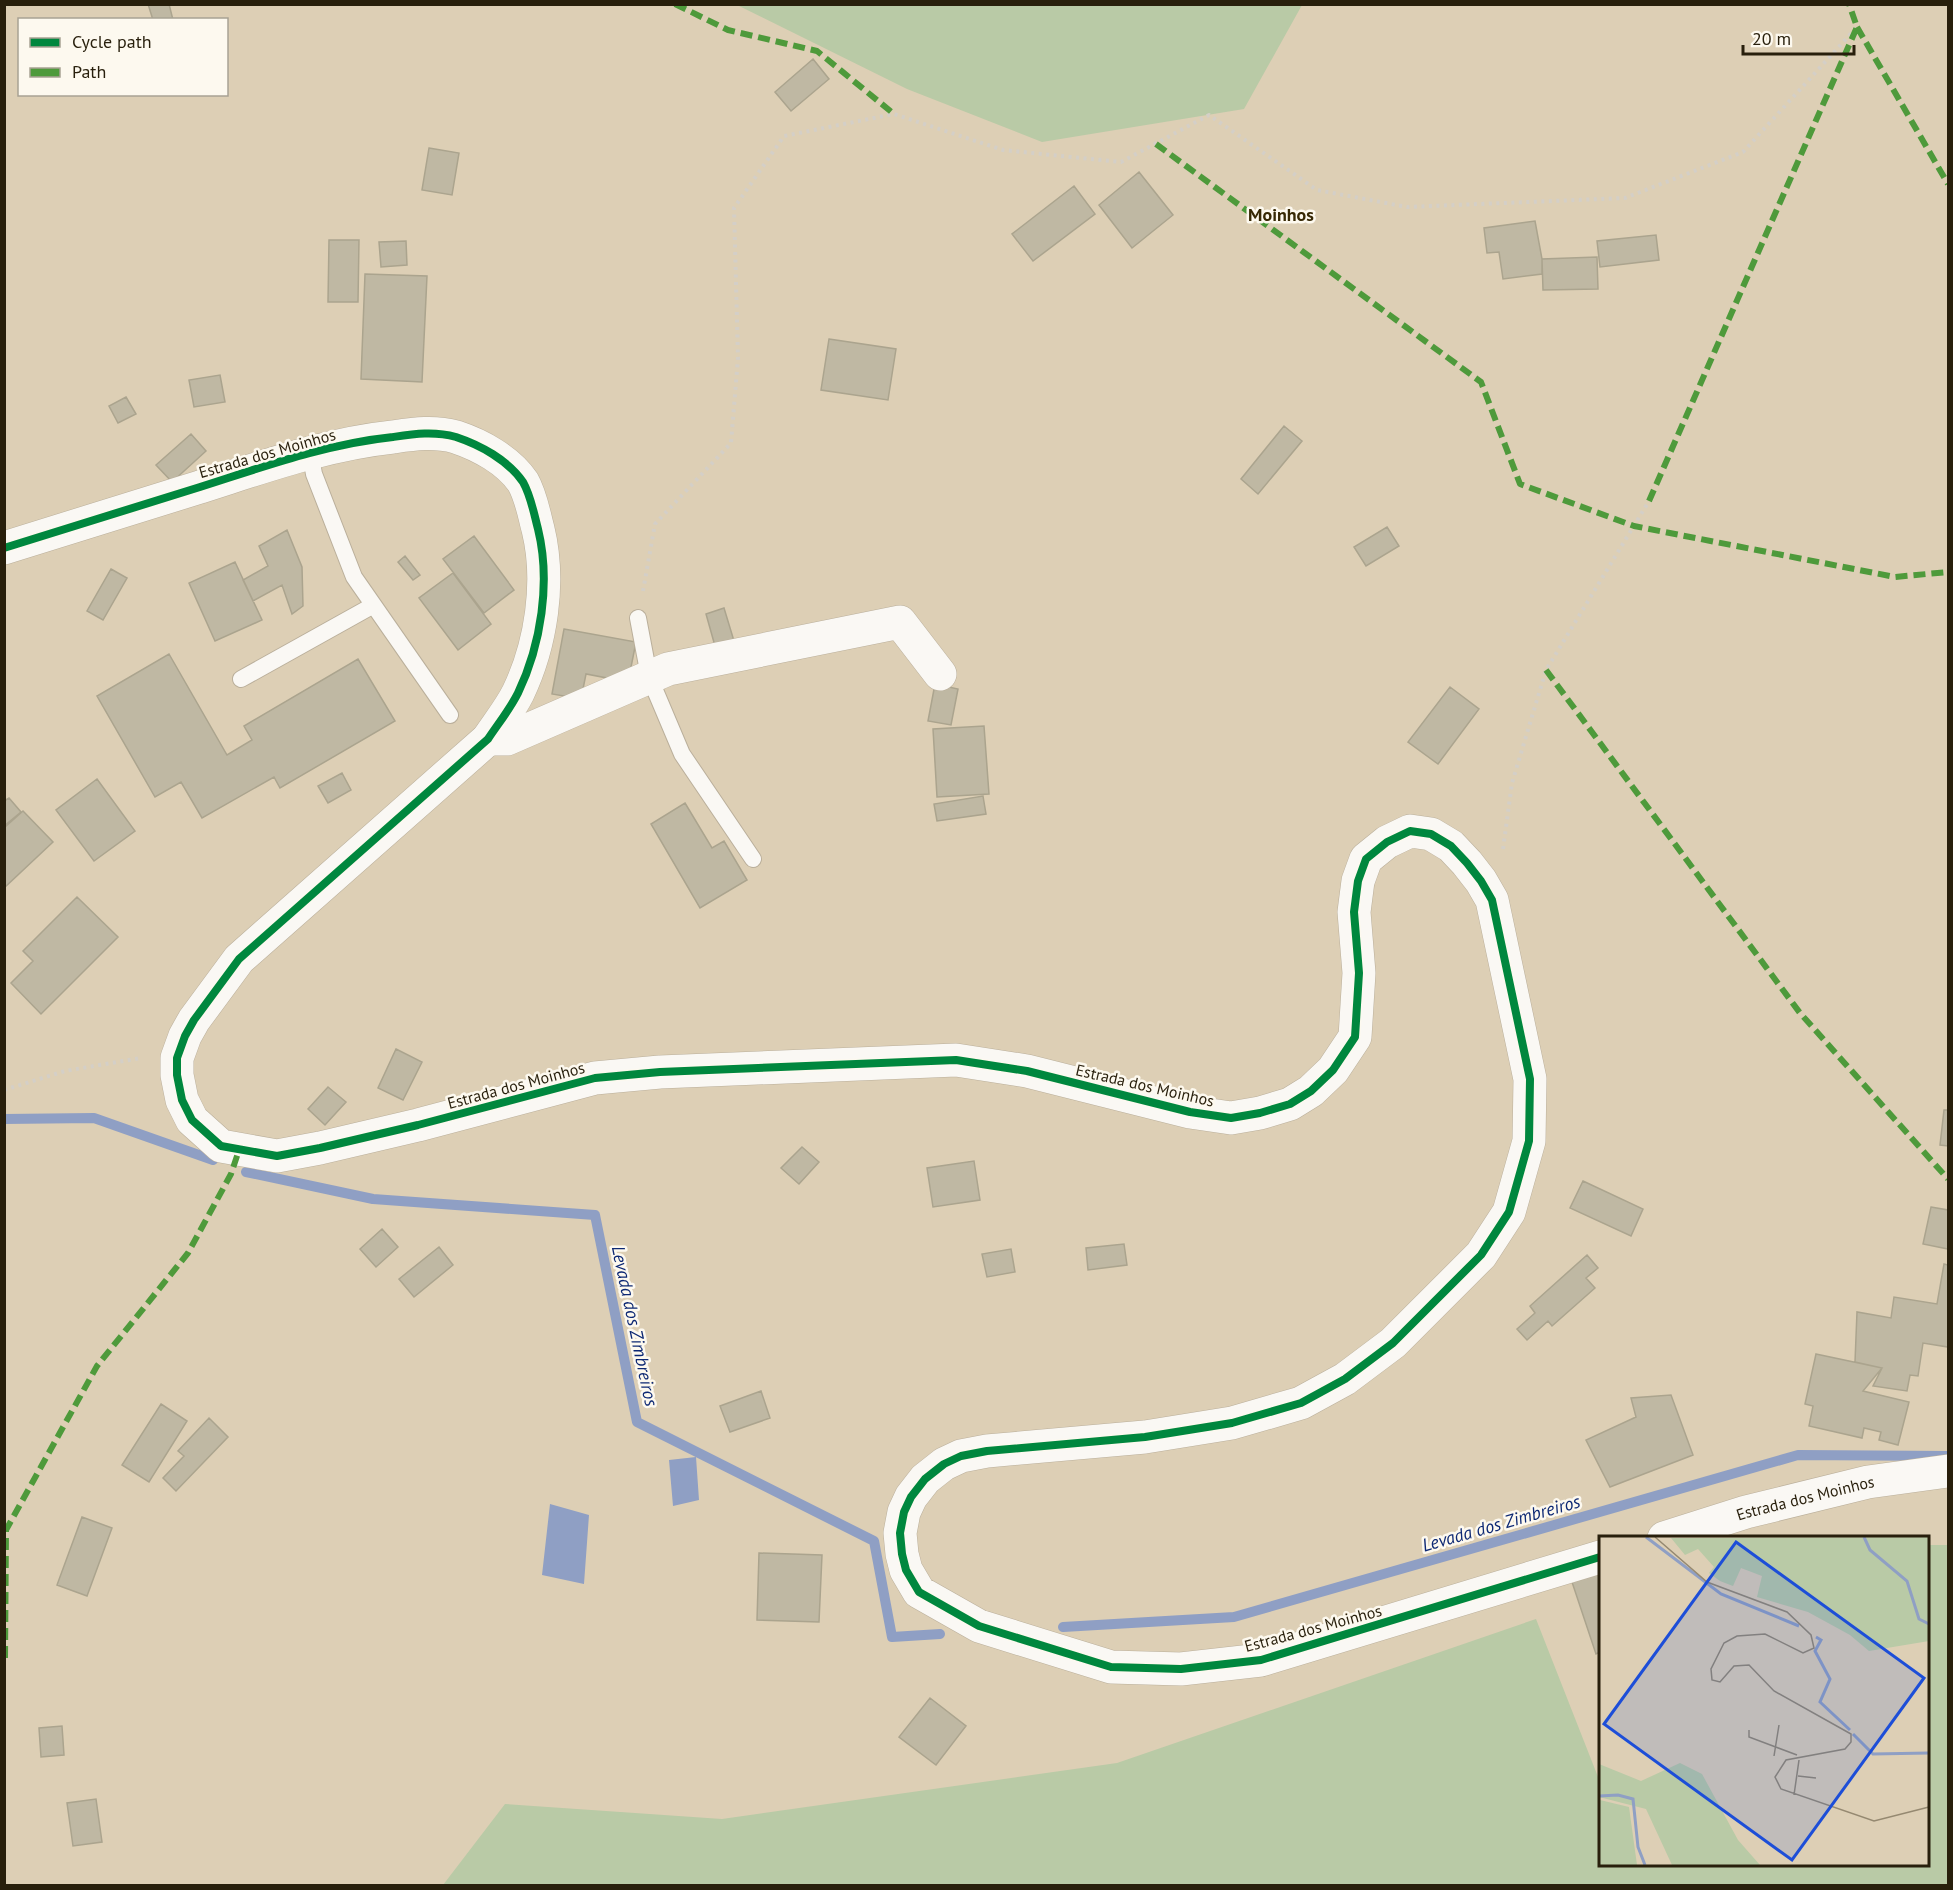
<svg xmlns="http://www.w3.org/2000/svg" width="1953" height="1890" font-family="'PT Sans',sans-serif">
<rect width="100%" height="100%" fill="#ddcfb5"/>
<!-- green -->
<path fill="#b9caa6" d="M737,5h565l-58,104 -202,33 -135,-53z
M1928,1545h20v340h-1505l62,-81 217,15 395,-56 419,-144 64,163v82h328z"/>
<!-- water -->
<path fill="#8f9fc4" d="M696,1457l3,43 -26,6 -4,-46z
M550,1504l39,11 -5,69 -42,-9z"/>
<g fill="none" stroke-linecap="round" stroke-linejoin="round">
<!-- stream -->
<path stroke="#8f9fc4" stroke-width="10" d="M4,1119l90,-1 119,42
M246,1172l127,27 222,16 42,207 237,119 18,96 48,-3
M1063,1627l171,-10 564,-162 150,1"/>
</g>
<!-- building -->
<path fill="#bfb8a3" stroke="#aba48e" stroke-width="1.5" d="M148,4h21l4,16h-20z
M813,59l16,20 -38,32 -16,-19z
M429,148l30,5 -7,42 -30,-5z
M1139,172l34,43 -41,33 -33,-43z
M1074,186l21,28 -62,47 -21,-27z
M1535,221l7,38v15l-39,5 -4,-27 -12,1 -3,-25z
M1656,235l3,25 -59,7 -3,-26z
M329,240h30l-1,62h-30z
M406,241l1,24 -26,2 -2,-25z
M1597,257l1,32 -55,1 -1,-31z
M365,274l62,2 -5,106 -61,-3z
M829,339l67,10 -8,51 -67,-10z
M220,375l5,27 -31,5 -5,-27z
M126,397l10,17 -18,9 -9,-17z
M1284,426l18,15 -44,53 -17,-15z
M191,434l15,17 -34,31 -16,-17z
M1387,527l12,19 -33,20 -12,-19z
M287,530l15,37 1,39 -11,8 -10,-29 -29,16 -10,-21 25,-14 -9,-20z
M474,536l40,54 -30,23 -41,-54z
M405,556l15,19 -7,5 -15,-18z
M235,562l27,58 -47,21 -26,-58z
M111,569l16,9 -24,42 -16,-9z
M453,573l38,51 -33,26 -39,-52z
M724,608l10,33 -19,5 -9,-32z
M564,629l72,13 -8,40 -42,-8 -5,25 -29,-5z
M169,654l58,101 25,-15 -8,-14 114,-67 37,62 -115,67 -6,-11 -72,41 -21,-36 -26,15 -58,-101z
M935,684l23,5 -7,36 -23,-4z
M1450,687l29,22 -41,55 -30,-22z
M984,726l5,68 -52,3 -4,-68z
M342,773l9,17 -23,13 -10,-17z
M97,779l38,52 -41,30 -38,-51z
M983,796l3,18 -49,7 -3,-17z
M9,798l12,14 -17,14v-25z
M685,803l27,45 12,-7 23,39 -47,28 -49,-84z
M23,811l30,31 -49,46v-60z
M77,897l41,40 -77,77 -30,-31 22,-22 -10,-10z
M396,1049l26,13 -19,38 -25,-12z
M328,1087l18,15 -21,23 -17,-16z
M1944,1110h4v36l-8,-1z
M802,1147l17,15 -20,22 -18,-16z
M974,1161l6,39 -47,7 -6,-39z
M1583,1181l60,28 -12,27 -61,-28z
M1931,1207l17,3v39l-25,-5z
M382,1229l16,18 -22,20 -16,-18z
M1124,1244l3,21 -39,5 -2,-22z
M439,1247l14,18 -39,32 -15,-18z
M1011,1249l4,23 -28,5 -5,-23z
M1587,1255l11,13 -12,10 9,10 -43,38 -4,-5 -21,19 -10,-11 18,-16 -5,-7z
M1944,1264l4,1v82l-25,-4 -5,33 -8,-1 -3,16 -34,-5 9,-18 -27,-6 2,-50 34,6 3,-21 43,7z
M1816,1354l66,14 -19,23 46,11 -11,43 -19,-5 2,-8 -17,-4 -2,10 -53,-12 4,-20 -8,-2z
M761,1391l9,27 -40,14 -10,-26z
M1671,1395l22,60 -83,32 -24,-47 50,-23 -5,-19z
M161,1404l26,17 -38,61 -27,-17z
M209,1418l19,19 -52,54 -13,-13 21,-22 -6,-5z
M82,1517l30,11 -25,68 -30,-11z
M759,1553l63,2 -3,67 -62,-2z
M1600,1562v90l-4,2 -28,-84z
M930,1698l36,28 -30,39 -37,-28z
M62,1726l2,29 -23,2 -2,-29z
M96,1799l6,43 -29,4 -6,-43z"/>
<g fill="none" stroke-linecap="round" stroke-linejoin="round">
<defs>
<path id="service" d="M310,452l4,22 40,103 96,138
M638,618l11,58 33,78 71,105
M241,679l131,-73"/>
<path id="minor" d="M488,739h19l161,-70 232,-47 40,52"/>
<g id="tertiary">
<path d="M4,548c66,-21 131,-41 196,-61 63,-20 126,-43 193,-50 21,-3 41,-6 63,0 24,8 52,23 67,45 8,14 11,32 15,47 13,53 3,116 -20,164 -8,16 -20,31 -30,46l-249,220 -45,61 -9,16 -8,22v17l5,25 10,20 29,26 56,10 43,-8 98,-23 177,-47 65,-6 296,-12 71,11 163,41 41,6 29,-5 30,-9 21,-13 22,-21 22,-33 4,-64 -5,-61 4,-31 8,-22 21,-17 23,-11 21,3 20,12 16,17 14,18 11,19 38,179 -1,62 -20,71 -28,43 -88,88 -48,36 -44,24 -69,20 -87,14 -158,14 -26,5 -17,8 -19,15 -14,18 -7,15 -4,21 2,21 4,16 13,22 60,34 132,41 70,2 80,-9 339,-103"/>
<path id="s1" d="M1664,1538l82,-26 122,-30 80,-11"/>
</g>
</defs>
<!-- service casing -->
<use href="#service" stroke="#baaf9b" stroke-width="18"/>
<!-- minor casing -->
<use href="#minor" stroke="#baaf9b" stroke-width="34"/>
<!-- tertiary casing -->
<use href="#tertiary" stroke="#baaf9b" stroke-width="34"/>
<!-- path -->
<path stroke="#d4cfc7" stroke-width="4" stroke-dasharray="3 4.5" stroke-linecap="butt" d="M643,591l12,-67 76,-81 7,-85 -4,-150 50,-72 110,-22 109,36 118,12 88,-47 108,75 90,17 218,-9 118,-46 114,-125
M1503,849l9,-66 34,-113 103,-169
M4,1090l61,-19 76,-13"/>
<!-- service -->
<use href="#service" stroke="#faf8f4" stroke-width="16"/>
<!-- minor -->
<use href="#minor" stroke="#faf8f4" stroke-width="33"/>
<!-- tertiary -->
<use href="#tertiary" stroke="#faf8f4" stroke-width="33"/>
<!-- quiet -->
<path stroke="#4e9a3b" stroke-width="6" stroke-dasharray="12 6" stroke-linecap="butt" d="M675,4l53,26 89,21 77,63
M1857,27l91,157
M1156,144l325,238 39,102 114,42 261,51 53,-5
M1649,501l208,-474 -8,-23
M1546,670l254,343 148,166
M5,1658l1,-128 91,-164 91,-113 43,-79 8,-24"/>
<defs>
<path id="cycleway" d="M4,548c66,-21 131,-41 196,-61 63,-20 126,-43 193,-50 21,-3 41,-6 63,0 24,8 52,23 67,45 8,14 11,32 15,47 13,53 3,116 -20,164 -8,16 -20,31 -30,46l-249,220 -45,61 -9,16 -8,22v17l5,25 10,20 29,26 56,10 43,-8 98,-23 177,-47 65,-6 296,-12 71,11 163,41 41,6 29,-5 30,-9 21,-13 22,-21 22,-33 4,-64 -5,-61 4,-31 8,-22 21,-17 23,-11 21,3 20,12 16,17 14,18 11,19 38,179 -1,62 -20,71 -28,43 -88,88 -48,36 -44,24 -69,20 -87,14 -158,14 -26,5 -17,8 -19,15 -14,18 -7,15 -4,21 2,21 4,16 13,22 60,34 132,41 70,2 80,-9 339,-103"/>
</defs>
<!-- cycleway casing -->
<use href="#cycleway" stroke="#fdf9ef" stroke-width="11"/>
<!-- cycleway -->
<use href="#cycleway" stroke="#00873e" stroke-width="8"/>
</g>
<g text-anchor="middle" dominant-baseline="central" stroke-width="5" stroke-linejoin="round" paint-order="stroke">
<!-- street labels -->
<g font-size="16" fill="#281f0c" stroke="#fdf9ef">
<text transform="translate(267 453) rotate(-16)">Estrada dos Moinhos</text>
<text transform="translate(516 1085) rotate(-15)">Estrada dos Moinhos</text>
<text transform="translate(1145 1085) rotate(13)">Estrada dos Moinhos</text>
<text stroke="none"><textPath href="#s1" startOffset="147">Estrada dos Moinhos</textPath></text>
<text transform="translate(1313 1628) rotate(-15)">Estrada dos Moinhos</text>
</g>
<!-- neighbourhood labels -->
<g font-size="18" font-weight="bold" fill="#372804" stroke="#fdf9ef">
<text x="1281" y="214">Moinhos</text>
</g>
<!-- water labels -->
<g font-size="18" font-style="italic" fill="#0d2873" stroke="#fdf9ef">
<text transform="translate(635 1326) rotate(78)">Levada dos Zimbreiros</text>
<text transform="translate(1501 1523) rotate(-16)">Levada dos Zimbreiros</text>
</g>
</g>
<!-- overview -->
<g transform="translate(1599 1536)">
<rect width="330" height="330" fill="#ddcfb5"/>
<path d="M330,1v104l-60,10 -19,-16 -42,-23 -51,-15 5,-21 -21,-8 -8,18 -13,-5 -11,-8 5,-6 -16,-18 -13,6 -14,-17zM81,227l22,11 36,66 22,25h-88l-26,-56 -47,-12v-33l42,17zM1,264l29,7 8,58h-38z" fill="#b9caa6"/>
<path fill="none" stroke="#8f9fc4" stroke-width="3" d="M47,1l75,57 78,32M265,1l6,13 37,31 12,38 10,5M217,101l5,3 -6,11 15,28 -10,23 30,28M254,198l20,20 56,-1M0,260l19,-1 15,4 5,48 7,18"/>
<path fill="none" stroke="#958971" stroke-width="1.5" d="M56,1l52,45 80,30 24,23 3,13 -11,5 -38,-19 -28,2 -13,7 -13,26 1,11 8,2 14,-16 15,-1 25,26 77,43v8l-6,7 -59,11 -11,17 6,12 93,32 55,-14M150,194v7l48,18M175,220l5,-31M199,240l18,2M195,259l5,-35"/>
<path fill="#1d4ed8" fill-opacity="0.15" stroke="#1d4ed8" stroke-width="3" d="M137,6l188,136 -132,182 -188,-136z"/>
<rect width="330" height="330" fill="none" stroke="#281f0c" stroke-width="3"/>
</g>
<!-- border -->
<rect width="1953" height="1890" fill="none" stroke="#281f0c" stroke-width="12"/>
<!-- legend -->
<rect x="18" y="18" width="210" height="78" fill="#fdf9ef" stroke="#a8a294" stroke-width="1.5"/>
<rect x="30" y="38" width="30" height="9" fill="#00873e" stroke="#a8a294" stroke-width="1.5"/>
<text x="72" y="48" font-size="18" fill="#281f0c">Cycle path</text>
<rect x="30" y="68" width="30" height="9" fill="#4e9a3b" stroke="#a8a294" stroke-width="1.5"/>
<text x="72" y="78" font-size="18" fill="#281f0c">Path</text>
<!-- scale -->
<path d="M1743 45v9h111v-9" fill="none" stroke="#281f0c" stroke-width="3"/>
<text x="1752" y="45" font-size="18" fill="#281f0c" stroke="#fdf9ef" stroke-width="4.5" paint-order="stroke">20 m</text>
</svg>
